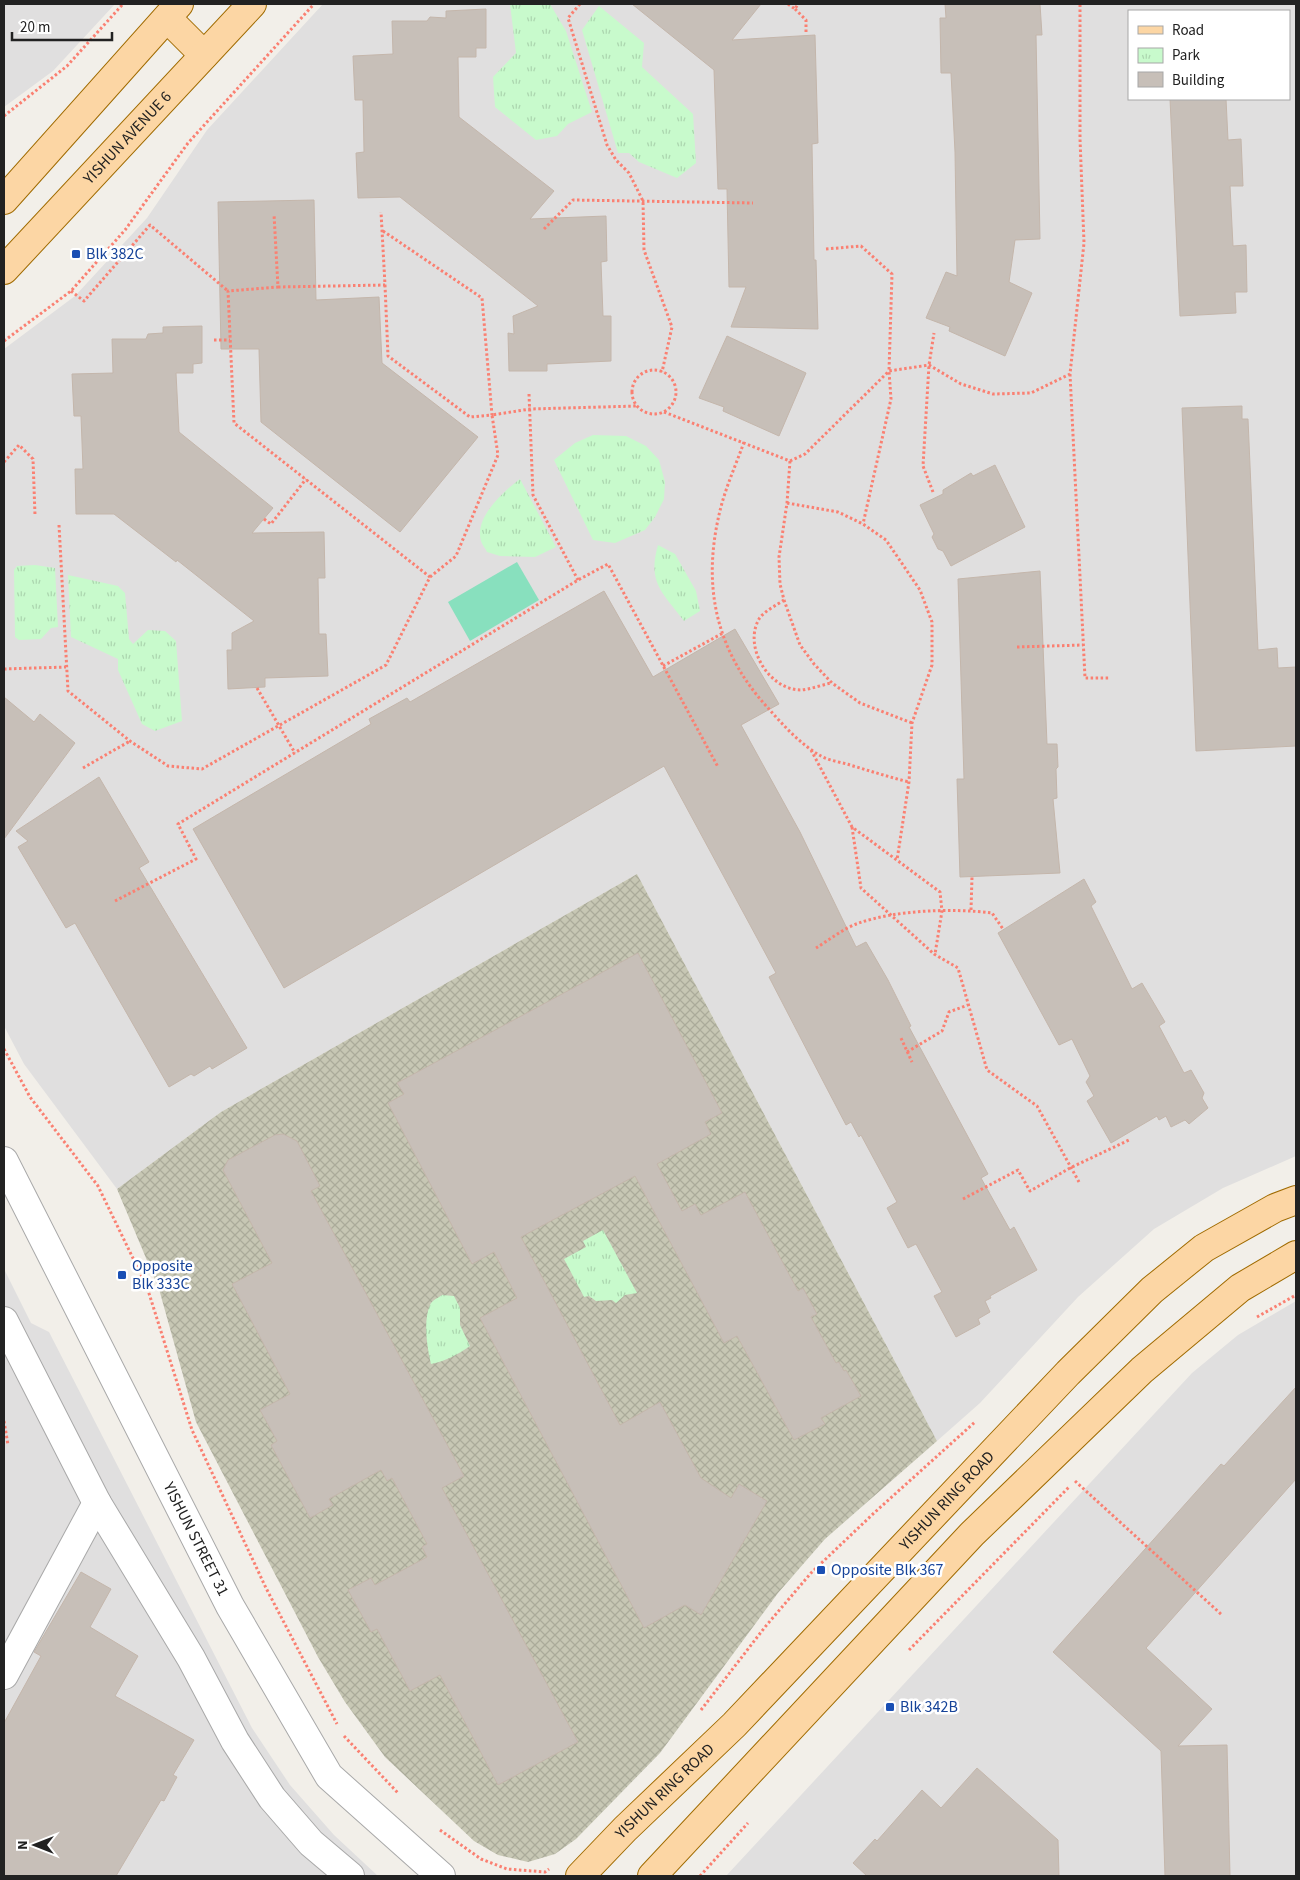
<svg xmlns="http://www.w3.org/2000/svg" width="1300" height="1880" font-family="'Source Sans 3',sans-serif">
<defs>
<pattern id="construction-cross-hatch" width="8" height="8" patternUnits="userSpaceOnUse" patternTransform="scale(1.25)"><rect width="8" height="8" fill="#c7c7b4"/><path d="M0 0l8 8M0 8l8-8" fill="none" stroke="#abab9a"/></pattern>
<pattern id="park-tufts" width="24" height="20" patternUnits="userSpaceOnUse" patternTransform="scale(1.25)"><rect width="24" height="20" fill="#c8facc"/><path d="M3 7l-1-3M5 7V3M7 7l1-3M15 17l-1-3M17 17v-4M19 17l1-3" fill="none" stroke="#acd6af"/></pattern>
</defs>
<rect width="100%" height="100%" fill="#f2efe9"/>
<!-- residential -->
<path fill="#e0dfdf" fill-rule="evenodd" d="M4,4h111l-62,67 -49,36z
M323,4h973v1152l-73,32 -69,41 -76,68 -98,106 -43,38 -300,-567 -416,238 -104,77 -93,-125 -20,-38v-677l71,-53 72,-78 60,-88zM1129,11h160v88h-160z
M4,1269l27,54 18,9 203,396 38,57 44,50 44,41h-374z
M1296,1301v575h-570l466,-503 46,-38z"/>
<!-- construction -->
<path fill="url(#construction-cross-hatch)" d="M637,874l300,567 -112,98 -47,54 -118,160 -84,86 -21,15 -27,8 -30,-7 -24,-14 -89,-84 -40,-55 -27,-45 -122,-235 -37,-133 -42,-100 104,-77z"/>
<!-- park -->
<path fill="url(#park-tufts)" d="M510,4h40l16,27 26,81 -24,12 -11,12 -21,4 -41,-33 -2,-30 23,-24z
M599,6l45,37 -2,24 51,47 3,49 -19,15 -38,-16 -10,-9h-11l-36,-123z
M593,435l33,1 20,10 13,14 6,22 -1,17 -9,18 -10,13 -30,13 -22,-3 -39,-80 21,-17z
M520,479l36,68 -21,10 -35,-1 -13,-4c-1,-3 -5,-7 -6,-11 -7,-24 23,-50 39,-62z
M658,545l17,9 21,37 4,20 -16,10c-21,-28 -37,-38 -26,-76z
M35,565l20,3 3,59 -7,1 -10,11 -22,1 -4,-3 -1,-67 3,-4z
M68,575l50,11 7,7 4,46 4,5 15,-14 17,1 11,10 6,80 -27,10 -13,-7 -24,-54v-11l-47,-22z
M603,1230l34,63 -12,2 -9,8 -4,-3 -16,1 -7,-5 -5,1 -20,-38 22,-12 -3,-6z
M442,1295l12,1 6,12v17l10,21c-13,9 -24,15 -39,18 -4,-17 -8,-43 -1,-59 2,-5 8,-7 12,-10z"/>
<!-- pitch -->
<path fill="#88e0be" d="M517,562l22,38 -69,41 -22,-39z"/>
<!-- building -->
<path fill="#c7bfb8" stroke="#c4b6ab" d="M632,4h129l-29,36 83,-5 3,108 -6,1 2,116h2l2,69 -87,-2 15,-40h-17l-2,-98h-9l-4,-119z
M945,4h95l2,31h-6l4,204 -25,1 -6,42 23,11 -27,63 -56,-25 1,-4 -24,-9 20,-46 11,4 -2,-124 -4,-79h-10l-1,-55h6z
M486,9v39h-10v9h-18l1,60 95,74 -24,28 76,-3 1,45 -6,1 2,54h8v45l-64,3v7h-38l-1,-38 6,1 -1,-18 25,-10 -138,-109 -42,1 -2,-45 8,-1 -1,-52h-8l-2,-44 40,-2 -1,-33h35l3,-4 16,1v-7z
M1170,99h56l2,41 13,-1 2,47h-13l3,60 13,-1 1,47h-12l1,21 -56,3z
M314,200l2,100 63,-3 3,66 96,74 -78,95 -139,-110 -2,-73h-38l-3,-147z
M202,326v37l-9,1v9h-17l3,59 94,76 -21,25 72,-1 1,46h-7l1,56h7l2,42 -63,2v9l-37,2 -1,-39h5v-17l22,-12 -77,-61 -1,2 -62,-48h-38l-1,-45h8l-2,-53h-7l-2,-42 41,-1 -1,-34h34l2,-5 15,-1v-6z
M727,336l79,37 -27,63 -56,-25 1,-4 -25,-9z
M1242,406v13h6l10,231 19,-2 1,20 18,-1v79l-100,5 -14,-343z
M995,465l30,62 -74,39 -8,-15 -5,-2 -6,-12 2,-3 -14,-29 23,-11v-4l28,-17 2,3z
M1040,571l7,173h10l1,23 -2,2 1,29 -4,1 7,74 -100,4 -3,-98h7l-6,-200z
M604,591l49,86 82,-48 44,75 -38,21 59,107 56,115 10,-5 22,38 23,46 -2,1 79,147 -7,4 29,52 4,-3 23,43 -47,26 1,2 -6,3 5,11 -12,7 2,5 -24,13 -22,-41 8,-4 -26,-48 -8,4 -21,-40 10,-6 -36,-67 -2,2 -8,-15 -5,3 -22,-42 -55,-106 7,-4 -112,-207 -380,222 -91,-159 178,-105 -2,-5 38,-21 3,4z
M4,697l30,25 6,-8 35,29 -71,96z
M99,777l50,85 -10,6 108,180 -35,21 -2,-3 -16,10 -3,-2 -22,13 -94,-164 -9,5 -48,-81 10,-6 -12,-10z
M1084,879l12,23 -5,4 41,83 10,-6 23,39 -6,4 25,47 7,-3 13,23 -2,5 6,10 -19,16 -4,-4 -14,7 -5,-11 -7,4 -2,-4 -46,27 -24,-42 7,-5 -8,-14 4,-6 -18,-37 -13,6 -61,-112z
M638,953l84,160 -17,9 6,12 -54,30 25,47 13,-7 6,11 44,-23 53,99 5,-3 14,26 -6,3 25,46 3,-1 5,9 2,-1 15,26 -40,22 4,6 -31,16 -57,-104 -13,7 -89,-167 -114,61 99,188 40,-23 41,76 30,20 8,-14 28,17 -66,114 -16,-10 -41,23 -164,-310 37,-20 -23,-46 -22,12 -84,-161 16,-9 -7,-11z
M283,1134l14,7 23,45 -9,5 153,285 -22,12 136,254 -80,43 -58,-110 -30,16 -33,-62 -6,3 -23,-42 23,-12 4,7 52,-28 -5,-10 5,-3 -35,-66 -5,3 -6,-11 -52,29 4,6 -23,13 -39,-73 6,-4 -17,-31 30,-16 -58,-110 40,-21 -49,-93 5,-10 47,-25z
M1296,1387v92l-150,169 66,61 -34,37 49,-1 3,131h-65l-4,-125 -108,-99 168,-188 3,2z
M81,1572l30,17 -21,38 48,29 -23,40 79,44 -21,35 4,2 -13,24 -3,-1 -45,76h-112v-153l37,-67 -7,-4z
M977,1768l81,72 1,36h-192l-14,-13 22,-24 2,2 45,-51 19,18z"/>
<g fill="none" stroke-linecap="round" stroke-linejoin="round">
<defs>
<g id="minor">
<path id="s1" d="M4,1161l226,445 99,170 112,100"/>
<path d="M4,1321l93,182 94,155 44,83 37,57 39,45 39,33"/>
<path d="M4,1675l93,-172"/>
</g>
<g id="major">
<path d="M167,18l37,37"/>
<path d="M4,200l175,-196"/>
<path id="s2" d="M4,270l248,-266"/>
<path id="s3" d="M580,1876l45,-47 109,-104 334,-352 84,-83 52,-42 71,-40 21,-8"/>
<path d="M652,1876l320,-342 170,-164 98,-82 56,-33"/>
</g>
</defs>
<!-- minor casing -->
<use href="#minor" stroke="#a9a9a9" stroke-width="30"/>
<!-- major casing -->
<use href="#major" stroke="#a06b00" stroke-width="30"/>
<!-- path -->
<path stroke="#fa8072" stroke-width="3" stroke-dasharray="2.5 2.5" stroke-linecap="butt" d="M580,4l-12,14 39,127 9,15 13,13 14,28 1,49 28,77 -10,45
M788,4l7,5 3,-5
M795,9l11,11v12
M4,116l63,-50 56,-62
M544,229l29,-29 180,3
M383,231l99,67 10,117 -22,2 -82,-61 -3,-71
M826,249l35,-3 31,28 -3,97 2,28 -28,125
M278,287l107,-2 -4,-73
M71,291l13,10 66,-76 78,66
M214,340h16
M4,341l67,-50 54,-61 63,-87 126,-139
M632 392a22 22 0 1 1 44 0a22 22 0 1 1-44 0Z
M1070,374l15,304h25
M529,394l4,101 45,85
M664,412l126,49
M744,442c-7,20 -16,40 -22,61 -21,77 -9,145 46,205 15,17 33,37 53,48 9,5 20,6 29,9 20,6 39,12 59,17
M790,461l15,-7 84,-83 40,-6 32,19 32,10 38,-1 39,-19 14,-131 -4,-104v-135
M790,461l-3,42 -8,54 1,27 4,16 16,45 14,19 18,19 28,20 52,20
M4,462l15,-17 14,14 2,56
M933,492l-10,-26 6,-101 5,-32
M787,503l51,9 25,12 23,16 34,50 12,32v43l-20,58 -3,59 -12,78
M264,519l7,5 35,-45
M59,525l9,166 62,50 38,25 34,3 184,-104 44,-88 -196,-154 -6,-132 50,-4 -4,-73
M430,577l26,-21 42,-101 -6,-40 38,-6 107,-3
M784,600c-7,5 -20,11 -25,19 -16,28 10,71 42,71 10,-1 21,-5 30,-7
M1017,647l66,-2
M663,666l60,-33
M4,669l62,-2
M257,688l38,65
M811,750l41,77 88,65 2,19 -7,43
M83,768l47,-27
M852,827l9,61 73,66 24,14 29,102 50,36 42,76
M115,901l81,-42 -18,-35 400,-244 30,-16 110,203
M971,910l1,-33
M816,948c13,-8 28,-20 43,-25 37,-13 94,-15 133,-10l11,16
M901,1038l11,24
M4,1049l26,48 68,89 49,101 45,143 74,158 71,136
M907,1052l35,-21 7,-19 19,-7
M963,1199l55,-29 12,21 40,-23 59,-28
M1257,1317l39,-22
M4,1421l4,24
M1075,1481l147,134
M909,1650l160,-163
M701,1710l64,-83 46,-54 63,-60 101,-91
M344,1736l54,57
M440,1830l41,29 26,10 38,3 4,-3
M700,1876l48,-53"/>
<!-- minor -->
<use href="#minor" stroke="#fff" stroke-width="28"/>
<!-- major -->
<use href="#major" stroke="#fcd6a4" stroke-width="28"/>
</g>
<!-- markers -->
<g fill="#1a4fb4" stroke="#fff" stroke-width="2">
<rect x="71" y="249" width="10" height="10" rx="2.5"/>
<rect x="117" y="1270" width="10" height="10" rx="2.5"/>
<rect x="816" y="1565" width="10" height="10" rx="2.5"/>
<rect x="885" y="1702" width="10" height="10" rx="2.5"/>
</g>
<g text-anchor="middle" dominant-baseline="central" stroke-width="5" stroke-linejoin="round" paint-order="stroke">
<!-- street labels -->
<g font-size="16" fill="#222" stroke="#fff">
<text stroke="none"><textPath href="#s2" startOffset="181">YISHUN AVENUE 6</textPath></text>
<text stroke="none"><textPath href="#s3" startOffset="525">YISHUN RING ROAD</textPath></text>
<text stroke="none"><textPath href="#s1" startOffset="424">YISHUN STREET 31</textPath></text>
<text stroke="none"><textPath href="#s3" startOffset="120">YISHUN RING ROAD</textPath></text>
</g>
<!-- transit labels -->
<g font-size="16" fill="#164399" stroke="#fff" text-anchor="start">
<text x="86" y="254">Blk 382C</text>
<text x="132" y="1266">Opposite<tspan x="132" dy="18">Blk 333C</tspan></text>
<text x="831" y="1570">Opposite Blk 367</text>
<text x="900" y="1707">Blk 342B</text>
</g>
</g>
<!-- border -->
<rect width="1300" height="1880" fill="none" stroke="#222222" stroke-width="10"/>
<!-- legend -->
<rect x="1128" y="10" width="162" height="90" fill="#ffffff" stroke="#a7a7a7"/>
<rect x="1138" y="26" width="25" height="8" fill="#fcd6a4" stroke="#a7a7a7"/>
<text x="1172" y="35" font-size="15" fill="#222222">Road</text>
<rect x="1138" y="48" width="25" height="15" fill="url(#park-tufts)" stroke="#a7a7a7"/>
<text x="1172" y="60" font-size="15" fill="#222222">Park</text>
<rect x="1138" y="72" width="25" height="15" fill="#c7bfb8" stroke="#a7a7a7"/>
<text x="1172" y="85" font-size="15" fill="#222222">Building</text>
<!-- north arrow -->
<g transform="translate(35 1845) rotate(270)" stroke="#ffffff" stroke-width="4" paint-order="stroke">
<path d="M0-4L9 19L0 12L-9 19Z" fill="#222222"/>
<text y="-8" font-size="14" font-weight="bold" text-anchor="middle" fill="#222222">N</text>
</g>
<!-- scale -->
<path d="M12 32v8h100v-8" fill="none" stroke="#222222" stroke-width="2.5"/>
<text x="20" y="32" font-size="15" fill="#222222" stroke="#ffffff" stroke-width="4" paint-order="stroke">20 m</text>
</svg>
